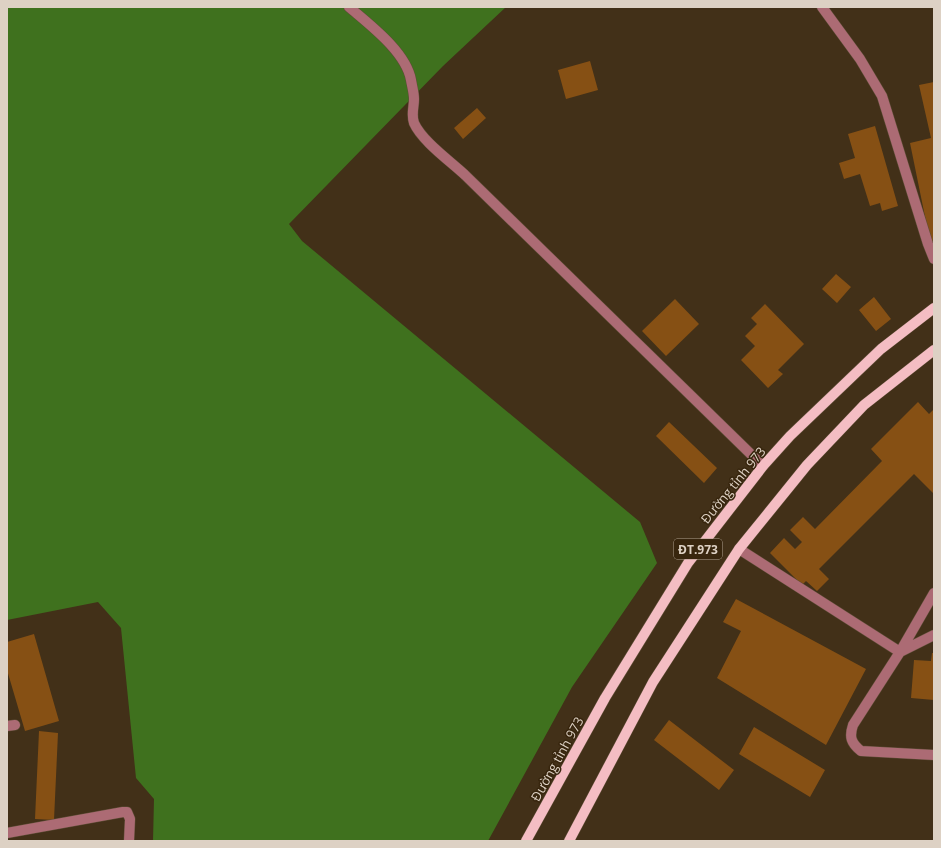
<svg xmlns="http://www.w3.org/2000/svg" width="941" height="848" font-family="'Open Sans',sans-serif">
<rect width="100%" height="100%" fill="#423018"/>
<!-- forest -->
<path fill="#3f711e" d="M7,7h499l-63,59 -154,158 13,17 338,281 17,41 -85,124 -84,154h-335l1,-42 -18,-21 -15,-150 -23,-26 -91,18z"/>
<!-- building -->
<path fill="#865014" d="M590,61l8,29 -32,9 -8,-29z
M934,82v163l-3,1 -21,-103 21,-5 -12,-53z
M477,108l9,10 -23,21 -9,-11z
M875,126l23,80 -16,5 -2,-8 -10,3 -10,-32 -16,5 -5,-16 16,-5 -7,-24z
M836,274l15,13 -14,16 -15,-14z
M874,297l17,22 -15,12 -17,-21z
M675,299l24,25 -33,32 -24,-25z
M765,304l39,40 -26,26 5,4 -15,14 -27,-28 14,-14 -10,-10 12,-12 -6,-6z
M918,402l11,12 5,-5v85l-20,-20 -95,95 10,10 -12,12 -11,-10 -4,4 -32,-32 14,-15 11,11 7,-7 -12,-12 13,-13 12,12 67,-68 -11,-12z
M669,422l48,46 -13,15 -48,-47z
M736,599l130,70 -40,76 -109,-67 24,-47 -18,-9z
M34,634l25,87 -34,10 -18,-61v-28z
M932,653h2v47l-23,-2 3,-38 17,1z
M669,720l65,50 -15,20 -65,-50z
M754,727l71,43 -15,27 -71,-43z
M39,731l19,2 -4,87 -19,-1z"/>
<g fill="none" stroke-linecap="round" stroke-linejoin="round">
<defs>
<path id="minor" d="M349,7c21,18 57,45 62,73 1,6 3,13 3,19 0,8 -3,16 0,24 8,18 36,38 51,52l298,291
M822,7l38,52 22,37 46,148 6,15
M739,549l161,103 34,-59
M934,635l-34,17 -47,73c-4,12 -2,18 8,26l73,4
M7,726l8,-1
M7,833l116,-21h4l3,7 -1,22"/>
<path id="major" d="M526,841l79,-143 83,-135 75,-97 27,-30 91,-87 53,-41
M569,841l84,-159 86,-133 68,-84 57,-60 70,-55"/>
</defs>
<!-- minor casing -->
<use href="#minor" stroke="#5e4d37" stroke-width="11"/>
<!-- major casing -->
<use href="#major" stroke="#5e4d37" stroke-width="11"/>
<!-- minor -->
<use href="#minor" stroke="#ac6b74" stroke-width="10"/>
<!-- major -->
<use href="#major" stroke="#f4bdc3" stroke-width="10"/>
</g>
<g text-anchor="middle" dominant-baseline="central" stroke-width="3" stroke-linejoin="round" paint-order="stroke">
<!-- shield labels -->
<rect fill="#38260e" stroke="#ac9e8d" stroke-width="1" x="674" y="539" width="48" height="20" rx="3"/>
<g font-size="12" font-weight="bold" fill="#ddd1c4">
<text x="698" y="549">ĐT.973</text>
</g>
<!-- street labels -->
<g font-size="13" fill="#ddd1c4" stroke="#38260e">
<text transform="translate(733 485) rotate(-51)">Đường tỉnh 973</text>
<text transform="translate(557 759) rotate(-61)">Đường tỉnh 973</text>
</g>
</g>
<!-- border -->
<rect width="941" height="848" fill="none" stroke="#ddd1c4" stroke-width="16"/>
</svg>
